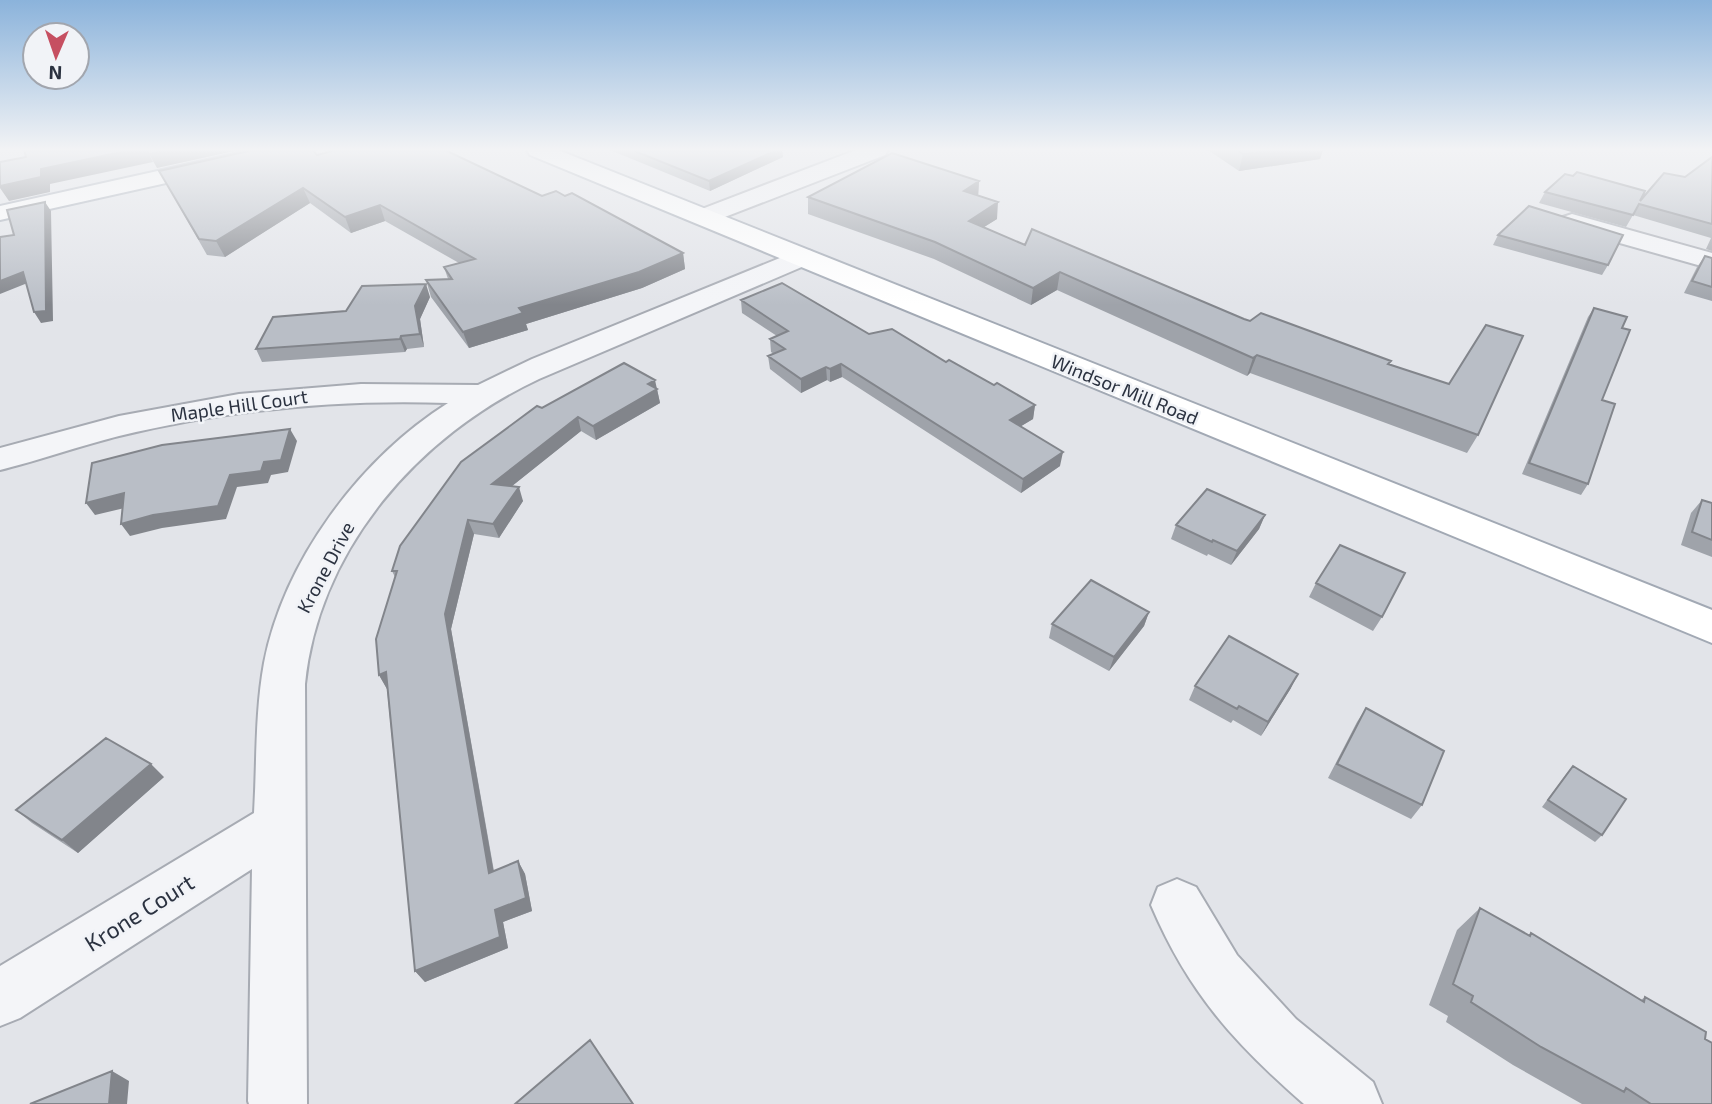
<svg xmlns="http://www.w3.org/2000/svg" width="1712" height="1104" font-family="'Exo 2',sans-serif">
<rect width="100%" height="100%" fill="#e2e4e9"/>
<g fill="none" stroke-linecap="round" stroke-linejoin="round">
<defs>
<path id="minor" d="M856,150h32l-3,5 -173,67h-18l-3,-5 3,-5z
M1572,214l140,39v16l-149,-42 -4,-5 4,-5z
M802,249l9,2 4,6 -4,6 -272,116c-120,56 -220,169 -234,305l2,420h-58l-1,-3 4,-232 -232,149 -20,8v-60l254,-153c3,-50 1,-101 10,-150 20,-103 96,-204 184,-260 -110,-4 -222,7 -329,33 -40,10 -79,24 -119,34v-22l119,-32 120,-22 122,-10 117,1 54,-26z
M1177,879l19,8 41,68 59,64 77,63 9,22h-78c-70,-61 -116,-112 -153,-199l7,-18z"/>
<path id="major" d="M252,150h42l-11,7 -283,63v-14z
M527,150h31l1154,460v33l-1182,-488z"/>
</defs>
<!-- minor casing -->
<use href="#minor" stroke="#a7abb3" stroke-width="4"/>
<!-- major casing -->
<use href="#major" stroke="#a2a9b4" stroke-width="4"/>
<!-- minor -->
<use href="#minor" fill="#f4f5f8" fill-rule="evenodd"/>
<!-- major -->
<use href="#major" fill="#fff" fill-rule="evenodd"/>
</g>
<!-- wall -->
<path fill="#9fa3aa" d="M610,150h172l1,7 -73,34z
M1208,150h115l-3,9 -81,12z
M317,155l225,41 141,57 2,16 -43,19 -116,36 2,6 -59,18 -38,-51 -5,-17 22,-1 -4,-12 15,-4 -74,-42 -34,12 -41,-30 -85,54 -18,-2 -48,-84z
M1712,157v94l-6,-2 5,-11 -78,-23 -7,12 -87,-24 6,-11 95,9 45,-24z
M979,181l-1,15 19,23 -13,8 41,18 219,74 145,45 89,71 -11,18 -217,-80 -3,3 -190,-86 -26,15 -97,-46 -126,-45v-17z
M1498,235l110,30 -6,10 -109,-30z
M1705,256l7,2v43l-28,-8 13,-26z
M430,297l-10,22 4,28 -17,2 -2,3 -143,10 -6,-13 90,-38z
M741,300l128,34 77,28 89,43 -2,14 -12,7 39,40 -39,27 -179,-116 -12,5 -3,-2 -26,13 -31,-24 -2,-13 6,-2 -3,-2 -1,-13 7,-3 -35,-23z
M1594,308l28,20 -20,72 -14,84 -7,11 -59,-21 66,-157z
M657,389l3,14 -64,37 -15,-9 -69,55 11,15 -24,37 -25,-4 -23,95 43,242 24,-10 7,13 7,37 -29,11 5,26 -83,34 -10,-11 -28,-282 -8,-14 16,-98 -3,-6 150,-163z
M1702,500l10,3v54l-31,-12 10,-32z
M1265,515l-6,14 -28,36 -23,-11 -1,2 -36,-17 5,-14z
M1316,583l66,34 -9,14 -64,-34z
M1149,612l-5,14 -35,45 -60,-33 3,-14z
M1195,686l96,2 -30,48 -28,-16 -2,3 -42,-23z
M1366,708l56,97 -11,14 -83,-41 29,-56z
M1573,766l29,69 -7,7 -53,-35 25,-34z
M164,777l-86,76 -46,-30 -16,-13z
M1480,908l48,27 3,-2 110,67 4,-3 60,42 7,65h-130l-69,-39 -67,-43 2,-6 -19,-11 28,-75z"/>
<!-- shaded-wall -->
<path fill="#82858b" d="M131,150h16l6,12 -103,22v8l-41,9 -9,-13v-2l41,-17z
M166,150h73l-82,18 -8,-14z
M777,150h5l1,7 -73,34 -1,-10z
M1271,150h52l-3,9 -81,12 4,-17z
M979,181l-1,17 -14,-7z
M303,188l7,15 -85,54 -9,-16z
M45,202l6,9 2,110 -12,2 -7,-11z
M998,202l-1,17 -29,18 1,-16z
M380,205l5,16 -34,12 -6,-16z
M683,253l2,16 -43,19 -116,36 2,6 -59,18 -6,-16 56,-24z
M23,272l7,10 -30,12v-13z
M1060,272l-3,18 -26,15 2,-17z
M426,284l4,13 -10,22 4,28 -4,-13 -5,-28z
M401,336l6,13 -2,3 -5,-13z
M1257,355l-7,18 -3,3 6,-18z
M841,364l1,13 -12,5v-13z
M826,367l1,13 -26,13v-14z
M655,380l5,23 -64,37 -3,-14 55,-42z
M1035,405l-2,14 -25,15 2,-14z
M578,417l3,14 -84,67 -5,-14z
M290,429l7,12 -9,31 -17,3 -3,8 -31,4 -11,32 -64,9 -32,8 -9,-12 109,-49 34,-13z
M1063,452l-3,14 -39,27 2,-14z
M519,487l4,14 -24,37 -6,-14z
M124,493l9,13 -38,9 -9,-12z
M1265,515l-6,14 -28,36 6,-14z
M468,520l6,14 -23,95 45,256 -7,-12 -44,-259z
M1149,612l-5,14 -35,45 5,-14z
M386,672l1,17 -8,-14z
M1298,674l-7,14 -30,48 7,-14z
M151,764l13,13 -86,76 -16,-13z
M518,861l7,13 7,37 -29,11 5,26 -83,34 -10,-11z
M112,1071l17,10 -2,23h-18z"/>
<!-- building -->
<path fill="#b9bec6" stroke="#82858b" stroke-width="2" d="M24,150h107l-90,19v8l-41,9v-24l26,-5z
M147,150h19l-17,4z
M253,150h60l4,5 19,-5h109l97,46 14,-5 9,5 7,-3 111,60 -44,19 -120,36 4,5 -60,19 -37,-52 26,-1 -8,-12 31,-8 -95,-54 -35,12 -42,-29 -87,53 -17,-2 -40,-68z
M632,150h145l-68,31z
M1237,150h34l-28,4z
M892,153l87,28 -15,10 34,11 -29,19 56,24 7,-16 212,90 6,2 11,-8 130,48 -3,3 61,20 37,-59 37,11 -45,99 -221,-80 -4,3 -193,-86 -27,16 -98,-46 -127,-45z
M1712,157v67l-73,-20 -6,11 -88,-23 20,-18 8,2 4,-4 68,19 -5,10 24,-28 21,4z
M45,202l1,109 -12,1 -11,-40 -23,9v-44l14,-2 -7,-25z
M1529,206l94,29 -15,30 -110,-30z
M1705,256l7,2v29l-20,-6z
M782,283l87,51 23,-5 54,33 3,-2 45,25 3,-2 38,22 -25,15 53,32 -40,27 -182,-115 -11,5 -4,-2 -25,12 -33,-23 17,-7 -15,-10 18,-8 -47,-31z
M426,284l-11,22 5,28 -19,2 -1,3 -144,10 17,-32 73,-6 16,-25z
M1594,308l33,9 -5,11 8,2 -28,70 13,4 -27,80 -59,-21z
M624,363l31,17 -7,4 9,5 -64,37 -15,-9 -86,67 27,3 -26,37 -25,-4 -23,94 44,259 29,-12 8,37 -31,12 5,27 -85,34 -29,-299 -7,3 -3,-36 21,-68h-5l8,-25 61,-84 76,-56 5,2z
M290,429l-9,31 -17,2 -3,9 -31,4 -12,31 -65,9 -32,9 3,-31 -38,10 6,-40 70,-18z
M1207,489l58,26 -28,36 -24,-11 -1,2 -36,-17z
M1702,500l10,3v37l-20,-8z
M1340,545l65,28 -23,44 -66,-34z
M1091,580l58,32 -35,45 -62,-33z
M1229,636l69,38 -30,48 -29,-16 -2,3 -42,-23z
M1366,708l78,43 -22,54 -85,-41z
M106,738l45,26 -89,76 -46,-30z
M1573,766l53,33 -24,36 -54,-35z
M1480,908l50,28 1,-3 113,69 1,-5 61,35 -1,7 7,4v61h-61l-25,-16 -2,4 -83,-45 -70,-45 2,-6 -20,-12z
M590,1040l43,64h-118z
M112,1071l-3,33h-79z"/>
<!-- sky -->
<linearGradient id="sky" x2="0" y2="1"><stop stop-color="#8bb3db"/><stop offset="0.49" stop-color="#f2f3f5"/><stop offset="1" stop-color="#f2f3f5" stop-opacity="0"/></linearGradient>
<rect width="1712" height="305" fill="url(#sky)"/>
<g text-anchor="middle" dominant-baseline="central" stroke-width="5" stroke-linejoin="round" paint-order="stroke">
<!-- street labels -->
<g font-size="19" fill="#2b3240" stroke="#f1f3f7">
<text transform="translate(1125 389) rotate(22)">Windsor Mill Road</text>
<text transform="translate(239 405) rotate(-8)">Maple Hill Court</text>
<text transform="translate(325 567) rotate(-62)">Krone Drive</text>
</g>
<!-- near-street labels -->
<g font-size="23" fill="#2b3240" stroke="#f1f3f7">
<text transform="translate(139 912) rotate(-32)">Krone Court</text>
</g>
</g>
<!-- north arrow -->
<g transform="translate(56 56) rotate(182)"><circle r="33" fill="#f1f3f7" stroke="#a2a6ae" stroke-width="2"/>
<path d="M0-5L12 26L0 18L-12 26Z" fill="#c64f61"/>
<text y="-10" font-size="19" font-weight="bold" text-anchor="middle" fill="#2b3240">N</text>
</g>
</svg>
